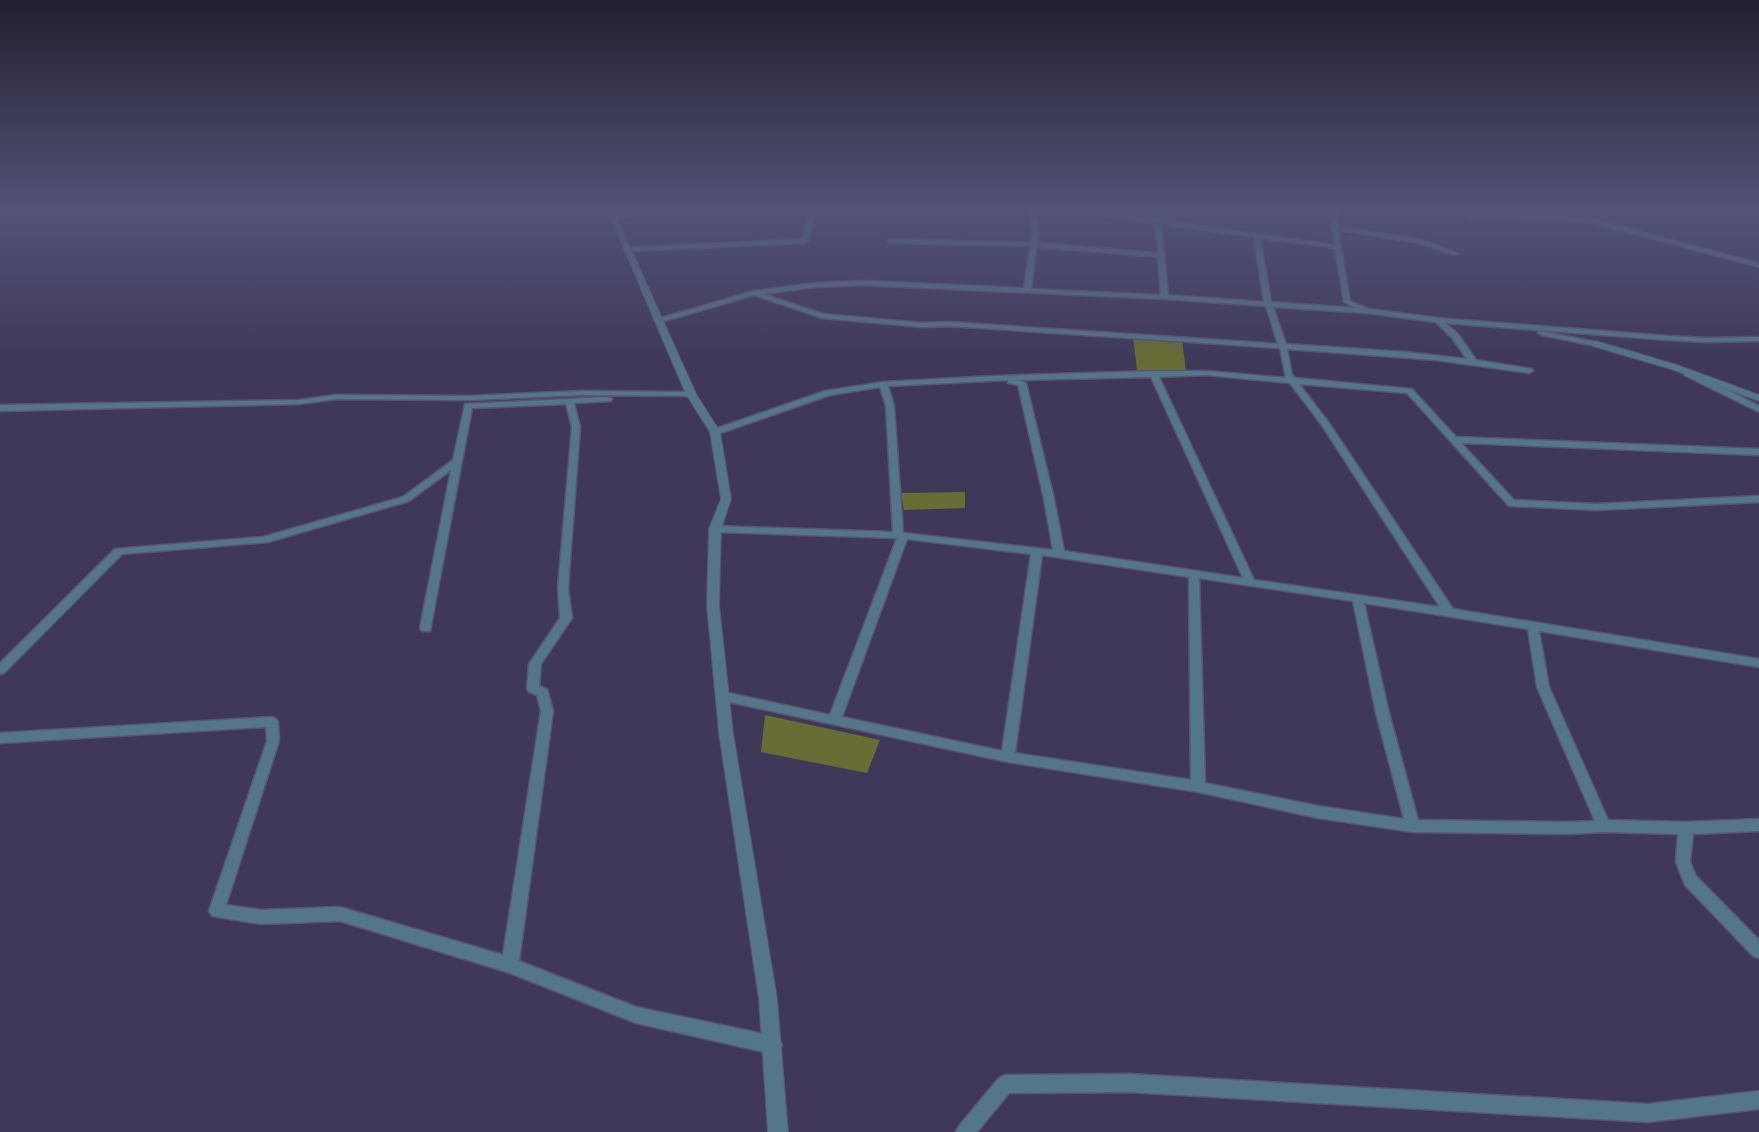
<svg xmlns="http://www.w3.org/2000/svg" width="1759" height="1132" font-family="Georgia,serif">
<rect width="100%" height="100%" fill="#3f3859"/>
<!-- green -->
<path fill="#686d33" d="M1133,337l49,3 4,31 -49,-1z
M965,492v16l-61,2 -3,-17z
M765,715l115,25 -13,33 -106,-21z"/>
<g fill="none" stroke-linecap="round" stroke-linejoin="round">
<defs>
<path id="minor" d="M811,207h221l79,6 224,32 -3,-17 1,-15 -40,-6 43,3 3,2 -1,15 82,12 39,15 -5,1 -35,-12 -81,-13 12,71 19,8 69,9 230,18 38,2 53,-1v4l-53,1 -38,-2 -223,-17 13,11 18,26 56,9 1,2 -4,2 -93,-13 -149,-11 5,26 3,3 117,11 44,48 303,12v6l-298,-12 53,57 82,4 163,-8v6l-163,8 -85,-4 -3,-1 -101,-112 -108,-9 30,39 124,186 306,50v8l-220,-36 10,56 59,133 78,2 73,-3v12l-66,3 -3,28 6,14 63,64v18l-6,-2 -68,-71 -9,-23 2,-28 -74,-2 -33,2 -158,-2 -95,-14 -120,-26 -190,-30 -288,-62 -2,-3 2,-3 4,-2 106,23 67,-177 -182,-6 -5,-3 5,-3 178,6 -7,-126 -6,-19 -50,8 -112,39h-6v-4l113,-39 58,-9 112,-6 158,-5h54l79,7 -6,-30 -330,-22 -28,1 -100,-9 -68,-23 -93,27 -7,-2 100,-29 61,-8 49,-2 160,7 6,-42 -140,-3 -3,-2 3,-2 141,4 2,-16 -6,-16h-211l-8,30 -3,2 -178,8 -2,-1v-2l177,-9 8,-28 -119,1 -78,6 -3,-2 3,-2 78,-6zM1033,211l78,6 44,6 3,30 -121,-10 2,-16zM1161,224l93,13 10,65 -96,-7zM1260,238l75,10 9,54 11,6 -84,-6zM1036,247l122,10 3,38 -130,-6zM864,285l301,14 101,7 12,38 -328,-22 -28,1 -99,-9 -60,-20 52,-7zM1273,307l94,6 69,9 16,16 15,21 -62,-7 -119,-8zM1207,375l83,8 31,41 119,183 -186,-27 -95,-203zM1151,377l92,201 -179,-27 -10,-52 -28,-116 -8,-3zM1008,380v3l10,2 26,114 9,51 -150,-17 -9,-127 -6,-20zM907,539l124,15 -29,197 -160,-34zM1042,555l147,22 2,203 -176,-27zM1199,578l154,23 23,112 28,106 -86,-13 -113,-23zM1364,603l164,26 9,58 58,134 -24,1 -153,-2 -29,-107z
M1470,214l120,4 169,45v4l-169,-45 -122,-5v-2z
M1539,331l57,11 4,2 -4,2 -54,-11 -4,-2z
M1684,371h6l69,35v6l-75,-37z
M581,391l110,1 4,2 -4,2 -110,-1 -111,5 -134,-1 -37,5 -299,7v-6l299,-5 37,-5 134,1z
M608,397l4,2 -1,2 -37,2 6,24 -12,161 4,30 -31,46 -2,22 8,3 6,22 -34,250 117,46 137,29 6,3 3,6 -3,6 -6,3 -137,-31 -126,-50 -170,-52 -79,3 -49,-8 -3,-5 58,-170 -1,-14 -266,16v-10l272,-16 4,2 2,3 1,19 -53,164 35,5 79,-3 163,48 38,-244 -4,-16 -8,-3 -2,-3 2,-25 31,-46 -2,-30 14,-161 -6,-23 -94,4 -42,223h-8l-2,-3 31,-158 -42,31 -141,41 -146,12 -118,119 -4,1v-11l115,-114 148,-12 140,-40 50,-37 12,-56z
M1129,1074l519,30 111,-13v18l-111,13 -519,-30 -120,1 -32,39h-21l3,-6 40,-48 6,-3z"/>
<path id="tertiary" d="M603,207h6l7,9 80,178 24,38 11,67 -10,30 -2,76 14,128 44,266 11,133h-20l-9,-133 -40,-266 -12,-128 2,-76 12,-30 -11,-67 -24,-38 -76,-178z
M1596,341l81,24 82,30v6l-88,-32 -78,-23 -1,-2z"/>
</defs>
<!-- minor casing -->
<use href="#minor" stroke="#5a5473" stroke-width="3"/>
<!-- tertiary casing -->
<use href="#tertiary" stroke="#5a5473" stroke-width="2"/>
<!-- minor -->
<use href="#minor" fill="#547689" fill-rule="evenodd"/>
<!-- tertiary -->
<use href="#tertiary" fill="#547689" fill-rule="evenodd"/>
</g>
<!-- sky -->
<linearGradient id="sky" x2="0" y2="1"><stop stop-color="#231f31"/><stop offset="0.57" stop-color="#525376"/><stop offset="1" stop-color="#525376" stop-opacity="0"/></linearGradient>
<rect width="1759" height="366" fill="url(#sky)"/>
</svg>
